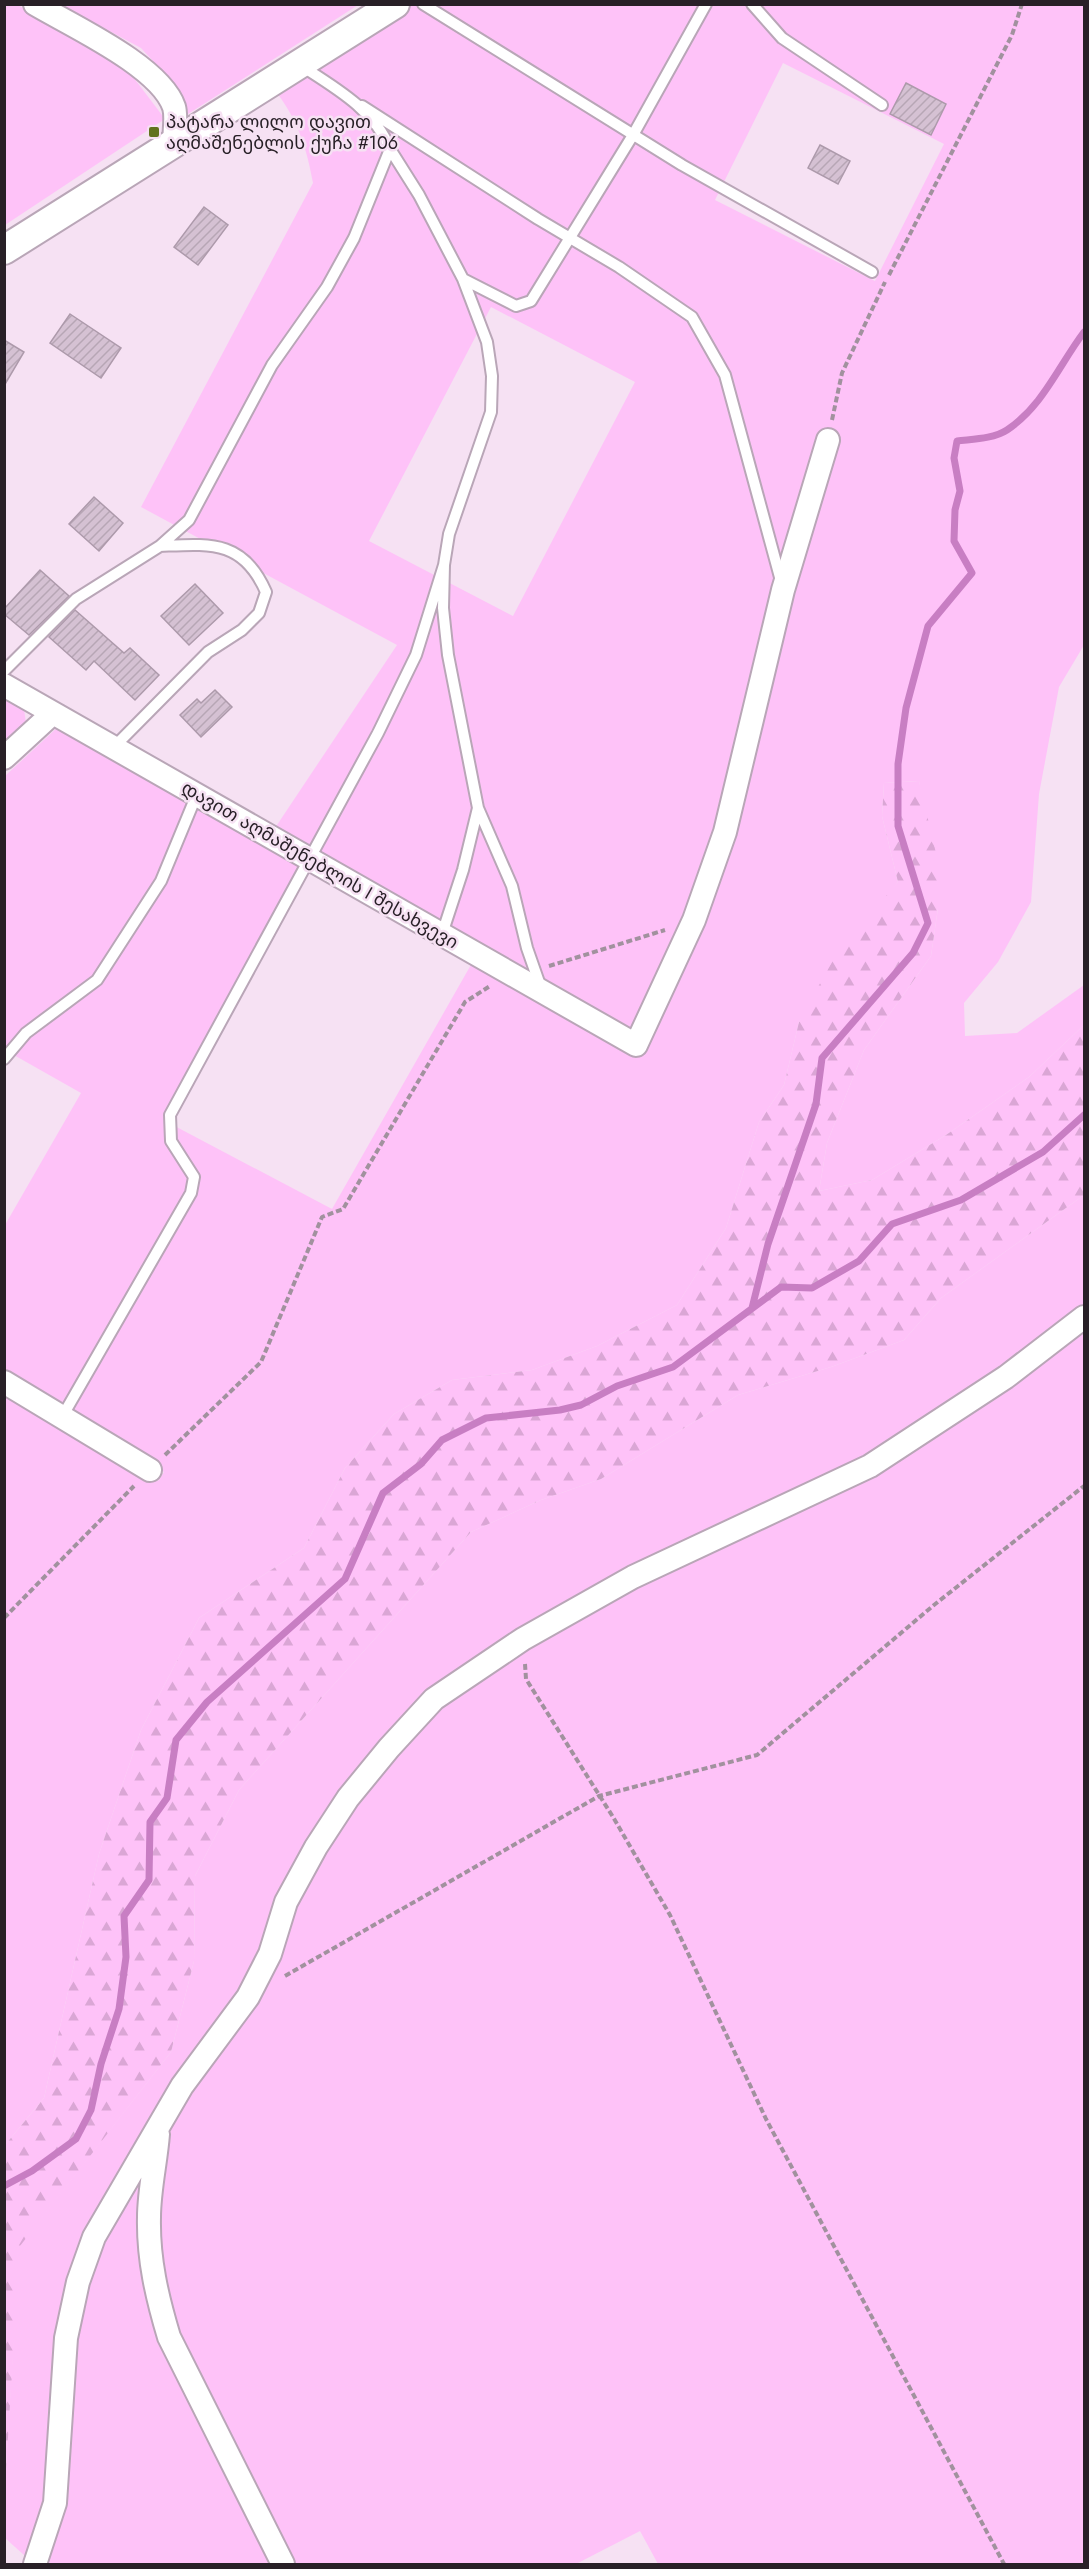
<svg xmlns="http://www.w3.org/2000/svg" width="1089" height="2569" font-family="Jost,'Noto Sans Georgian',sans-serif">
<defs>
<pattern id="forest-firs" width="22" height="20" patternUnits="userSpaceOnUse" patternTransform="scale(1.5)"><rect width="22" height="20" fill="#fec2f8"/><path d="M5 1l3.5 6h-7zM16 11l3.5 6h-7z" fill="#daa6d5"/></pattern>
<pattern id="building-hatch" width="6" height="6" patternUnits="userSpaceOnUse" patternTransform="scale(1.5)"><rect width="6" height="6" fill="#d5c1d3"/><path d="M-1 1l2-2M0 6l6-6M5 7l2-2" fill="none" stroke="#b7a6b5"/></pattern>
</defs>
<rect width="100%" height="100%" fill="#f6e1f3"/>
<!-- green -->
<path fill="#fec2f8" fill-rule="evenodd" d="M16,4l108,61 41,54 -160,106v-220z
M61,5h297l-170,109 -21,-38 -26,-28z
M410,5h674v640l-25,42 -20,107 -8,108 -33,60 -34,41 1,33 52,-3 67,-48v40l-55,52 -83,58 -74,45 -53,11 8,-48 37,-93 67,-94 7,-48 -19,-127 -35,2 -2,33 16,66 -99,140 -15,63 -25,37 -33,106 -49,77 -80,41 -65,24 -80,10 -58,34 -49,54 -41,80 -105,70 -58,112 -42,124 -55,244 -39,47v-757l153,93 6,-9 -159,-99v-148l76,-132 -76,-43v-274l68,-63 202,115 122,-183 -256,-138 172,-324c-6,-34 -15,-62 -36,-90zM783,63l161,81 -69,137 -160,-81zM491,307l144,75 -122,234 -144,-75zM310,869l162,94 -140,246 -163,-86z
M5,697l19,12 2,14 -21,20z
M1084,1195v1369h-426l-18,-33 -64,33h-542l-29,-26v-53l14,-239 152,-194 23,-91 1,-85 44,-86 232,-258 70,-32 60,-21 137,-84 93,-28 73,-27 37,-42z"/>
<!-- forest -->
<path fill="url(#forest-firs)" d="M919,781l20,85 -1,42 -7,48 -67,94 -37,93 -8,48 53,-11 74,-45 83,-58 55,-52v170l-143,103 -37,42 -73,27 -93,28 -137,84 -60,21 -70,32 -232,258 -44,86 -1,85 -23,91 -151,194 -15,239v-340l39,-47 55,-244 42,-124 58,-112 105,-70 41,-80 49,-54 58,-34 80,-10 65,-24 80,-41 49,-77 33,-106 25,-37 15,-63 37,-68 62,-72 -16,-66 2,-33z"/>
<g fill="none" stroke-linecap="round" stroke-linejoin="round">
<!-- stream -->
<path stroke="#c87ec3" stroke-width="7" d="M752,1308l16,-64 48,-140 6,-46 91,-105 15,-30 -30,-97v-62l8,-56 22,-82 44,-53 -18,-32 1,-31 5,-19 -6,-33 3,-17c16,-2 36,-2 50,-11 36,-24 52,-65 77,-98
M4,2186l28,-15 44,-32 15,-29 10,-46 18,-55 7,-52 -2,-41 25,-36 1,-58 17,-24 9,-58 31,-38 138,-123 38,-86 38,-29 21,-24 44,-22 74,-8 21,-5 36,-19 56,-19 108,-80 31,1 47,-27 33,-37 69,-24 82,-48 41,-37"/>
</g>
<!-- building -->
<path fill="url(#building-hatch)" stroke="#ad9aab" stroke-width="1.5" d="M906,83l40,21 -15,31 -41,-21z
M820,145l30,16 -12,23 -30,-16z
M204,207l24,18 -30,40 -24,-18z
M70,314l51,34 -20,30 -51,-35z
M4,340l20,12 -20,34z
M94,497l29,26 -24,28 -30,-27z
M40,570l29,26 -40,39 -25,-21v-5z
M195,584l28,29 -34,32 -28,-29z
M75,610l49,43 6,-5 29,27 -24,25 -41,-39 -8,9 -37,-33z
M215,690l17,17 -31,30 -21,-22 17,-16 4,4z"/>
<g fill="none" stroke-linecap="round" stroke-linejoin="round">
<defs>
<path id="service" d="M423,4l259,161 190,107
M752,4l30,34 100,67
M362,106l176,113 81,48 73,50 33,58 56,206
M390,149l29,46 44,84 24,63 5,34 -1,36 -42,122 -5,31 -1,43 5,47 30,153 34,78 15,62 14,40
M463,279l53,27 15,-5 102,-166 73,-131
M4,671l72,-72 84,-53 29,-26 83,-155 55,-78 27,-49 36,-89c-15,-39 -56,-62 -90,-84
M114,747l94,-95 34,-22 17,-17 7,-21c-23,-53 -57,-48 -106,-46
M442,934l21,-64 15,-62
M4,1059l22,-26 71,-53 64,-99 36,-87
M62,1417l129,-224 3,-16 -23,-36 -1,-26 208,-382 38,-78 28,-90"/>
<path id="minor" d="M35,4c37,22 125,62 139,103 3,10 0,26 0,37
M4,685l632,360 58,-125 31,-88 58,-242 45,-150
M4,758l49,-45
M4,1382l146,88
M158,2134c-2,27 -9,56 -9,83 -1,42 8,80 20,120l114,227
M35,2564l20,-61 11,-165 12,-56 16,-45 88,-151 66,-89 22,-43 16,-52 30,-55 32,-49 41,-50 45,-49 89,-60 110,-62 237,-111 136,-89 78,-60"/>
<path id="tertiary" d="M4,250l391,-246"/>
</defs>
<!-- service casing -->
<use href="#service" stroke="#b9a6b7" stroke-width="14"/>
<!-- minor casing -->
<use href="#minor" stroke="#b9a6b7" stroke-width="26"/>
<!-- tertiary casing -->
<use href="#tertiary" stroke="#b9a6b7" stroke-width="32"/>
<!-- path -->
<path stroke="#a1919e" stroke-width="4" stroke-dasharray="6 3" stroke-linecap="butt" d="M889,275l123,-240 10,-31
M832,420l10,-47 43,-91
M549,966l116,-36
M165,1455l96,-93 61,-145 21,-8 122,-207 25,-16
M4,1618l130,-132
M525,1664l1,15 87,138 57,98 96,204 238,445
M285,1976l314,-180 158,-41 177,-150 150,-119"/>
<!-- service -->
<use href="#service" stroke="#fff" stroke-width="10"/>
<!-- minor -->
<use href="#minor" stroke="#fff" stroke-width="22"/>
<!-- tertiary -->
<use href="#tertiary" stroke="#fff" stroke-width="28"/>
</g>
<!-- markers -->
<rect fill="#61711d" stroke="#f6e1f3" stroke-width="2" x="148" y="126" width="12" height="12" rx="3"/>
<g text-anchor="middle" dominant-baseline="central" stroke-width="5" stroke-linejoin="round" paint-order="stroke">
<!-- poi labels -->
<g font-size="18" fill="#282027" stroke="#f6e1f3" text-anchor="start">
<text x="166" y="122">პატარა ლილო დავით<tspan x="166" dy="21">აღმაშენებლის ქუჩა #106</tspan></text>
</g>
<!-- street labels -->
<g font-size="18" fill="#282027" stroke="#f6e1f3">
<text transform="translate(320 865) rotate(30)">დავით აღმაშენებლის I შესახვევი</text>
</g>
</g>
<!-- border -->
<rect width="1089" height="2569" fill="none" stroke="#282027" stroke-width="12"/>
</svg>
